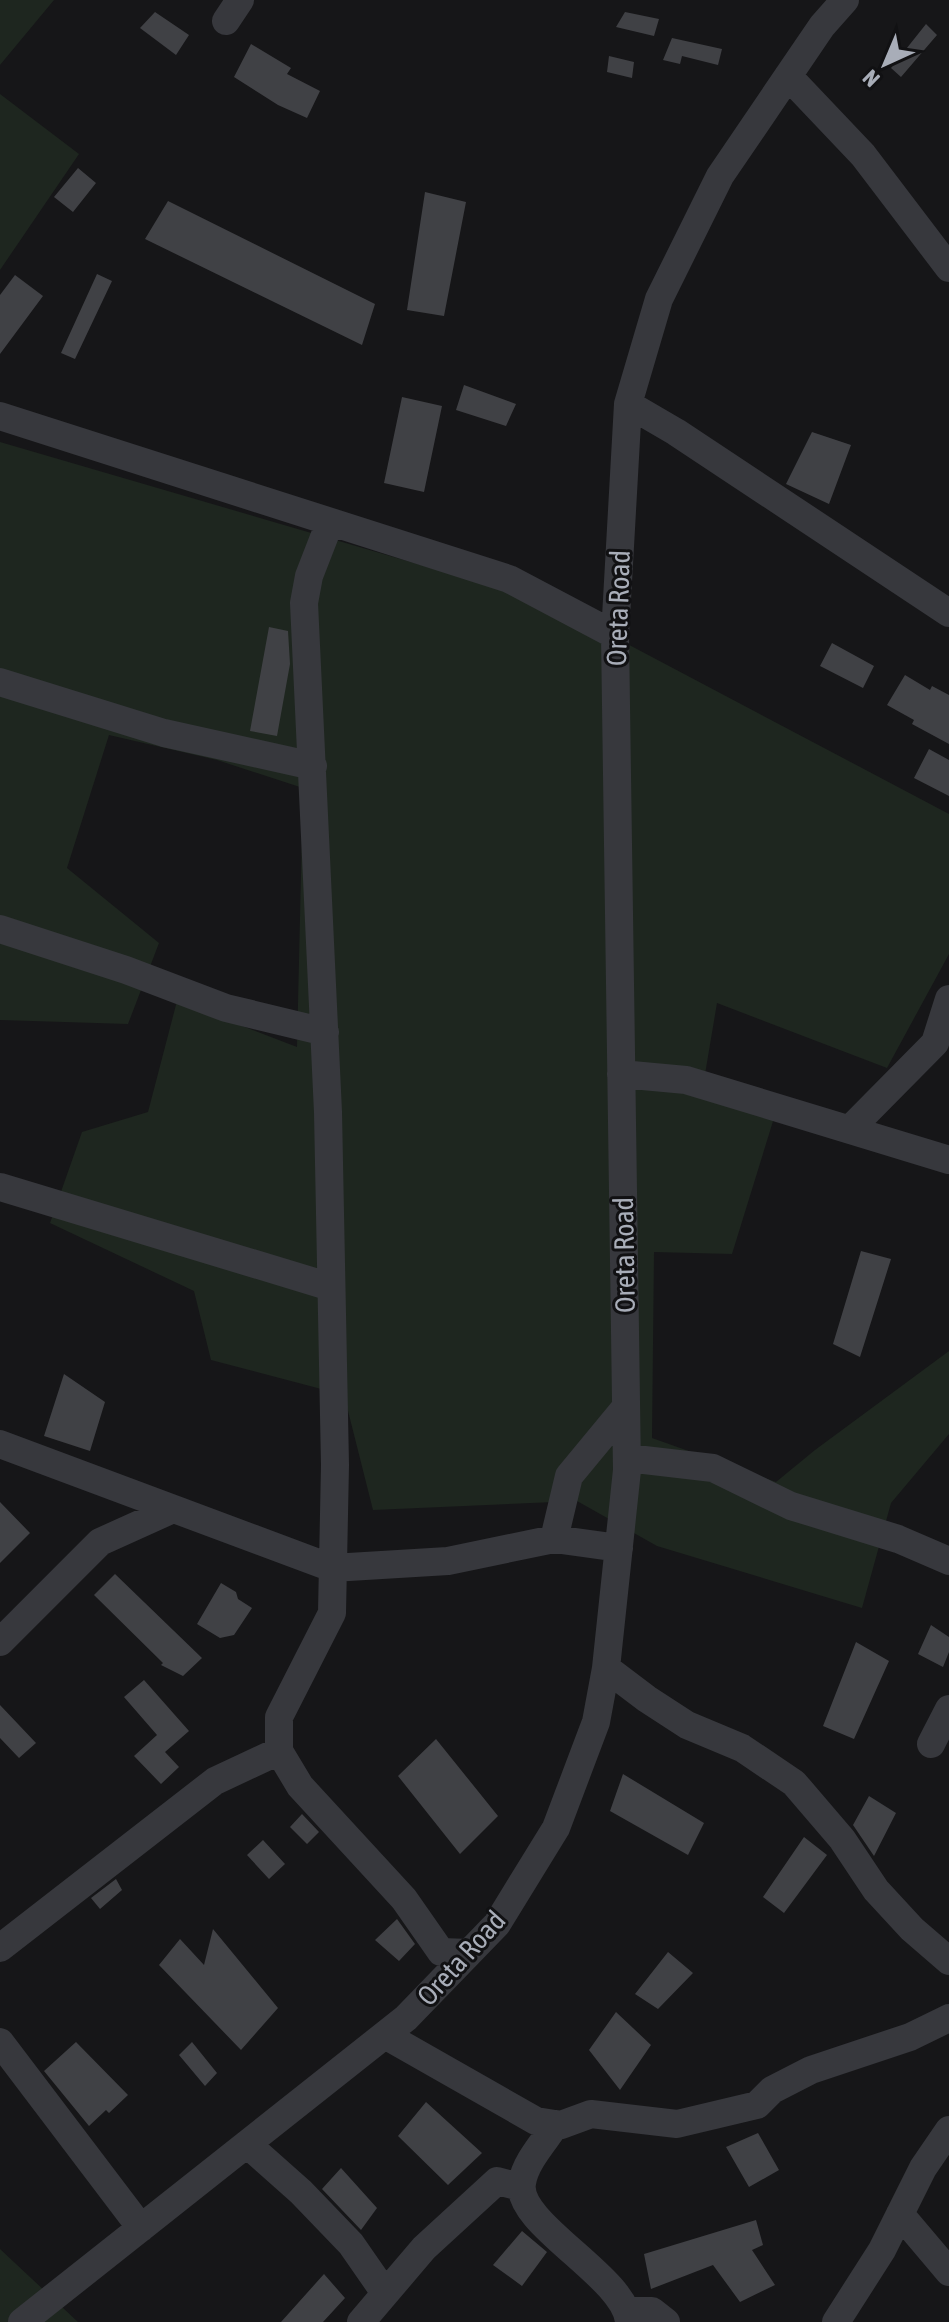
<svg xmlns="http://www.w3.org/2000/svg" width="949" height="2322" font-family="'Asap Condensed',sans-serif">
<rect width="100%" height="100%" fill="#161618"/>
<!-- green -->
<path fill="#1e261f" d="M0,0h54l-54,65z
M0,94l79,60 -79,116z
M0,442l548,160 401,212v140l-62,114 -170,-65 -16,95 73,20 -42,136 -78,-2 -2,186 124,44 39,-32 134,-99v83l-58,69 -29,105 -205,-62 -80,-45 -204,9 -29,-115 -133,-35 -17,-69 -144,-68 32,-91 66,-20 29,-111 120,46 6,-259 -86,-28 -108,-25 -42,133 92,75 -31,81 -128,-4z
M0,2249l78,73h-78z"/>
<!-- building -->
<path fill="#404145" d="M155,12l34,23 -13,20 -36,-27z
M625,12l34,7 -5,17 -38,-9z
M926,24l11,11 -36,42 -10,-9z
M672,38l50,11 -4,16 -36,-9 -2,8 -17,-4z
M251,44l40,24 -4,6 33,17 -13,27 -29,-13 -44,-28z
M609,56l25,6 -2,16 -25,-6z
M78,168l18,15 -23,29 -19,-15z
M425,192l41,10 -22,114 -37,-6z
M168,201l207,103 -13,41 -217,-106z
M97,274l15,7 -37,78 -14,-6z
M15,275l28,21 -43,58v-59z
M464,385l52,19 -10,22 -50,-16z
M402,397l40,9 -18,86 -40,-9z
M812,432l39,13 -22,59 -43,-20z
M269,627l19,4 2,33 -13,72 -27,-5z
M832,643l42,23 -11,22 -43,-22z
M905,675l25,15 2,-4 17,9v49l-37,-20 2,-4 -27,-15z
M929,749l20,11v36l-35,-18z
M861,1251l30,8 -31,98 -27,-13z
M64,1374l41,28 -15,49 -46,-15z
M0,1502l30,31 -30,30z
M115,1574l87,84 -19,18 -22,-11 2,-2 -69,-68z
M221,1583l15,9 2,7 14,9 -18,27 -14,3 -23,-14z
M931,1625l18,12v15l-6,15 -25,-13z
M856,1642l33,19 -35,78 -31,-13z
M144,1680l45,51 -24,21 14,15 -18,17 -27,-28 23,-21 -33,-38z
M0,1705l36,38 -17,15 -19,-20z
M436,1739l62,77 -38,38 -62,-78z
M623,1774l81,49 -16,32 -78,-44z
M869,1796l27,17 -22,43 -21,-31z
M302,1814l17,18 -12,12 -17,-17z
M804,1837l23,18 -43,58 -21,-16z
M263,1840l22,24 -16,15 -22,-24z
M116,1879l6,11 -22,19 -9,-11z
M397,1919l18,25 -16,17 -24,-21z
M213,1929l65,79 -37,42 -82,-85 21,-26 24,26z
M668,1952l25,21 -35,36 -23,-15z
M616,2012l35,33 -31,45 -31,-40z
M76,2042l52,53 -19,18 -3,-3 -17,16 -45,-55z
M192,2042l25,31 -12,13 -26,-31z
M426,2102l56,51 -34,32 -50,-49z
M758,2133l21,37 -30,17 -23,-40z
M341,2168l36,40 -16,22 -39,-41z
M756,2220l7,25 -11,5 23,35 -35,17 -27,-37 -62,24 -7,-35z
M522,2231l25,21 -25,34 -29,-21z
M324,2274l21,24 -22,24h-42z"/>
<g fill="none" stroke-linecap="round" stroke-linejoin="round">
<!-- minor -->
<path stroke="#37383d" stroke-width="28" d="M226,21l14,-21
M788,76l75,79 86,113
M628,404l48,28 273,181
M0,416l509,163 106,56
M330,522l-21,54 -5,27 24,509 7,353 -3,148 -53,104v34l21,35 104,113 37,53 28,1
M0,682l164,51 149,33
M0,929l126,41 100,38 99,24
M621,1074l65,6 263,80
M850,1129l85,-86 14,-44
M0,1187l331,100
M0,1444l332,124 116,-7 106,-22 65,9
M627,1458l86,10 78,38 107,33 51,22
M554,1539l15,-63 57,-69
M0,1642l100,-100 73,-33
M606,1668l41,31 40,26 55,23 52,35 48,56 34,51 36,39 37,32
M931,1744l18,-35
M0,1948l215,-167 64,-30
M385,2035l151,86 25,4 30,-11 86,10 80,-19 15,-15 39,-20 99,-33 39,-19
M0,2042l141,186
M556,2124c-11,17 -31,38 -34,59 -7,41 103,93 107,139
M247,2144l54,48 50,52 34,49
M900,2214l49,58
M628,2311h24l14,11
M22,2322l384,-304 91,-94 59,-96 40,-106 10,-54 21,-198 -12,-835 13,-231 31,-105 61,-123 102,-150 23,-26
M361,2322l63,-74 73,-67 23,6
M836,2322l46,-72 41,-82 26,-38"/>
</g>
<g text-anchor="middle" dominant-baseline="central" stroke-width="6" stroke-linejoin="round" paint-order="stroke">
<!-- street labels -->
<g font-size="28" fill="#a8adb8" stroke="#111113">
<text transform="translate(618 608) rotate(-88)">Oreta Road</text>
<text transform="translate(624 1255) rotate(-91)">Oreta Road</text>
<text transform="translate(461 1958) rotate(-48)">Oreta Road</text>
</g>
</g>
<!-- north arrow -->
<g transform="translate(885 64) rotate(224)" stroke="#111113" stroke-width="6" paint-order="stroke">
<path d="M0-6L14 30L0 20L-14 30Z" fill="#a8adb8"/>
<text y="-12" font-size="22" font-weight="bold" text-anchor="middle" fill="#a8adb8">N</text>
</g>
</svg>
